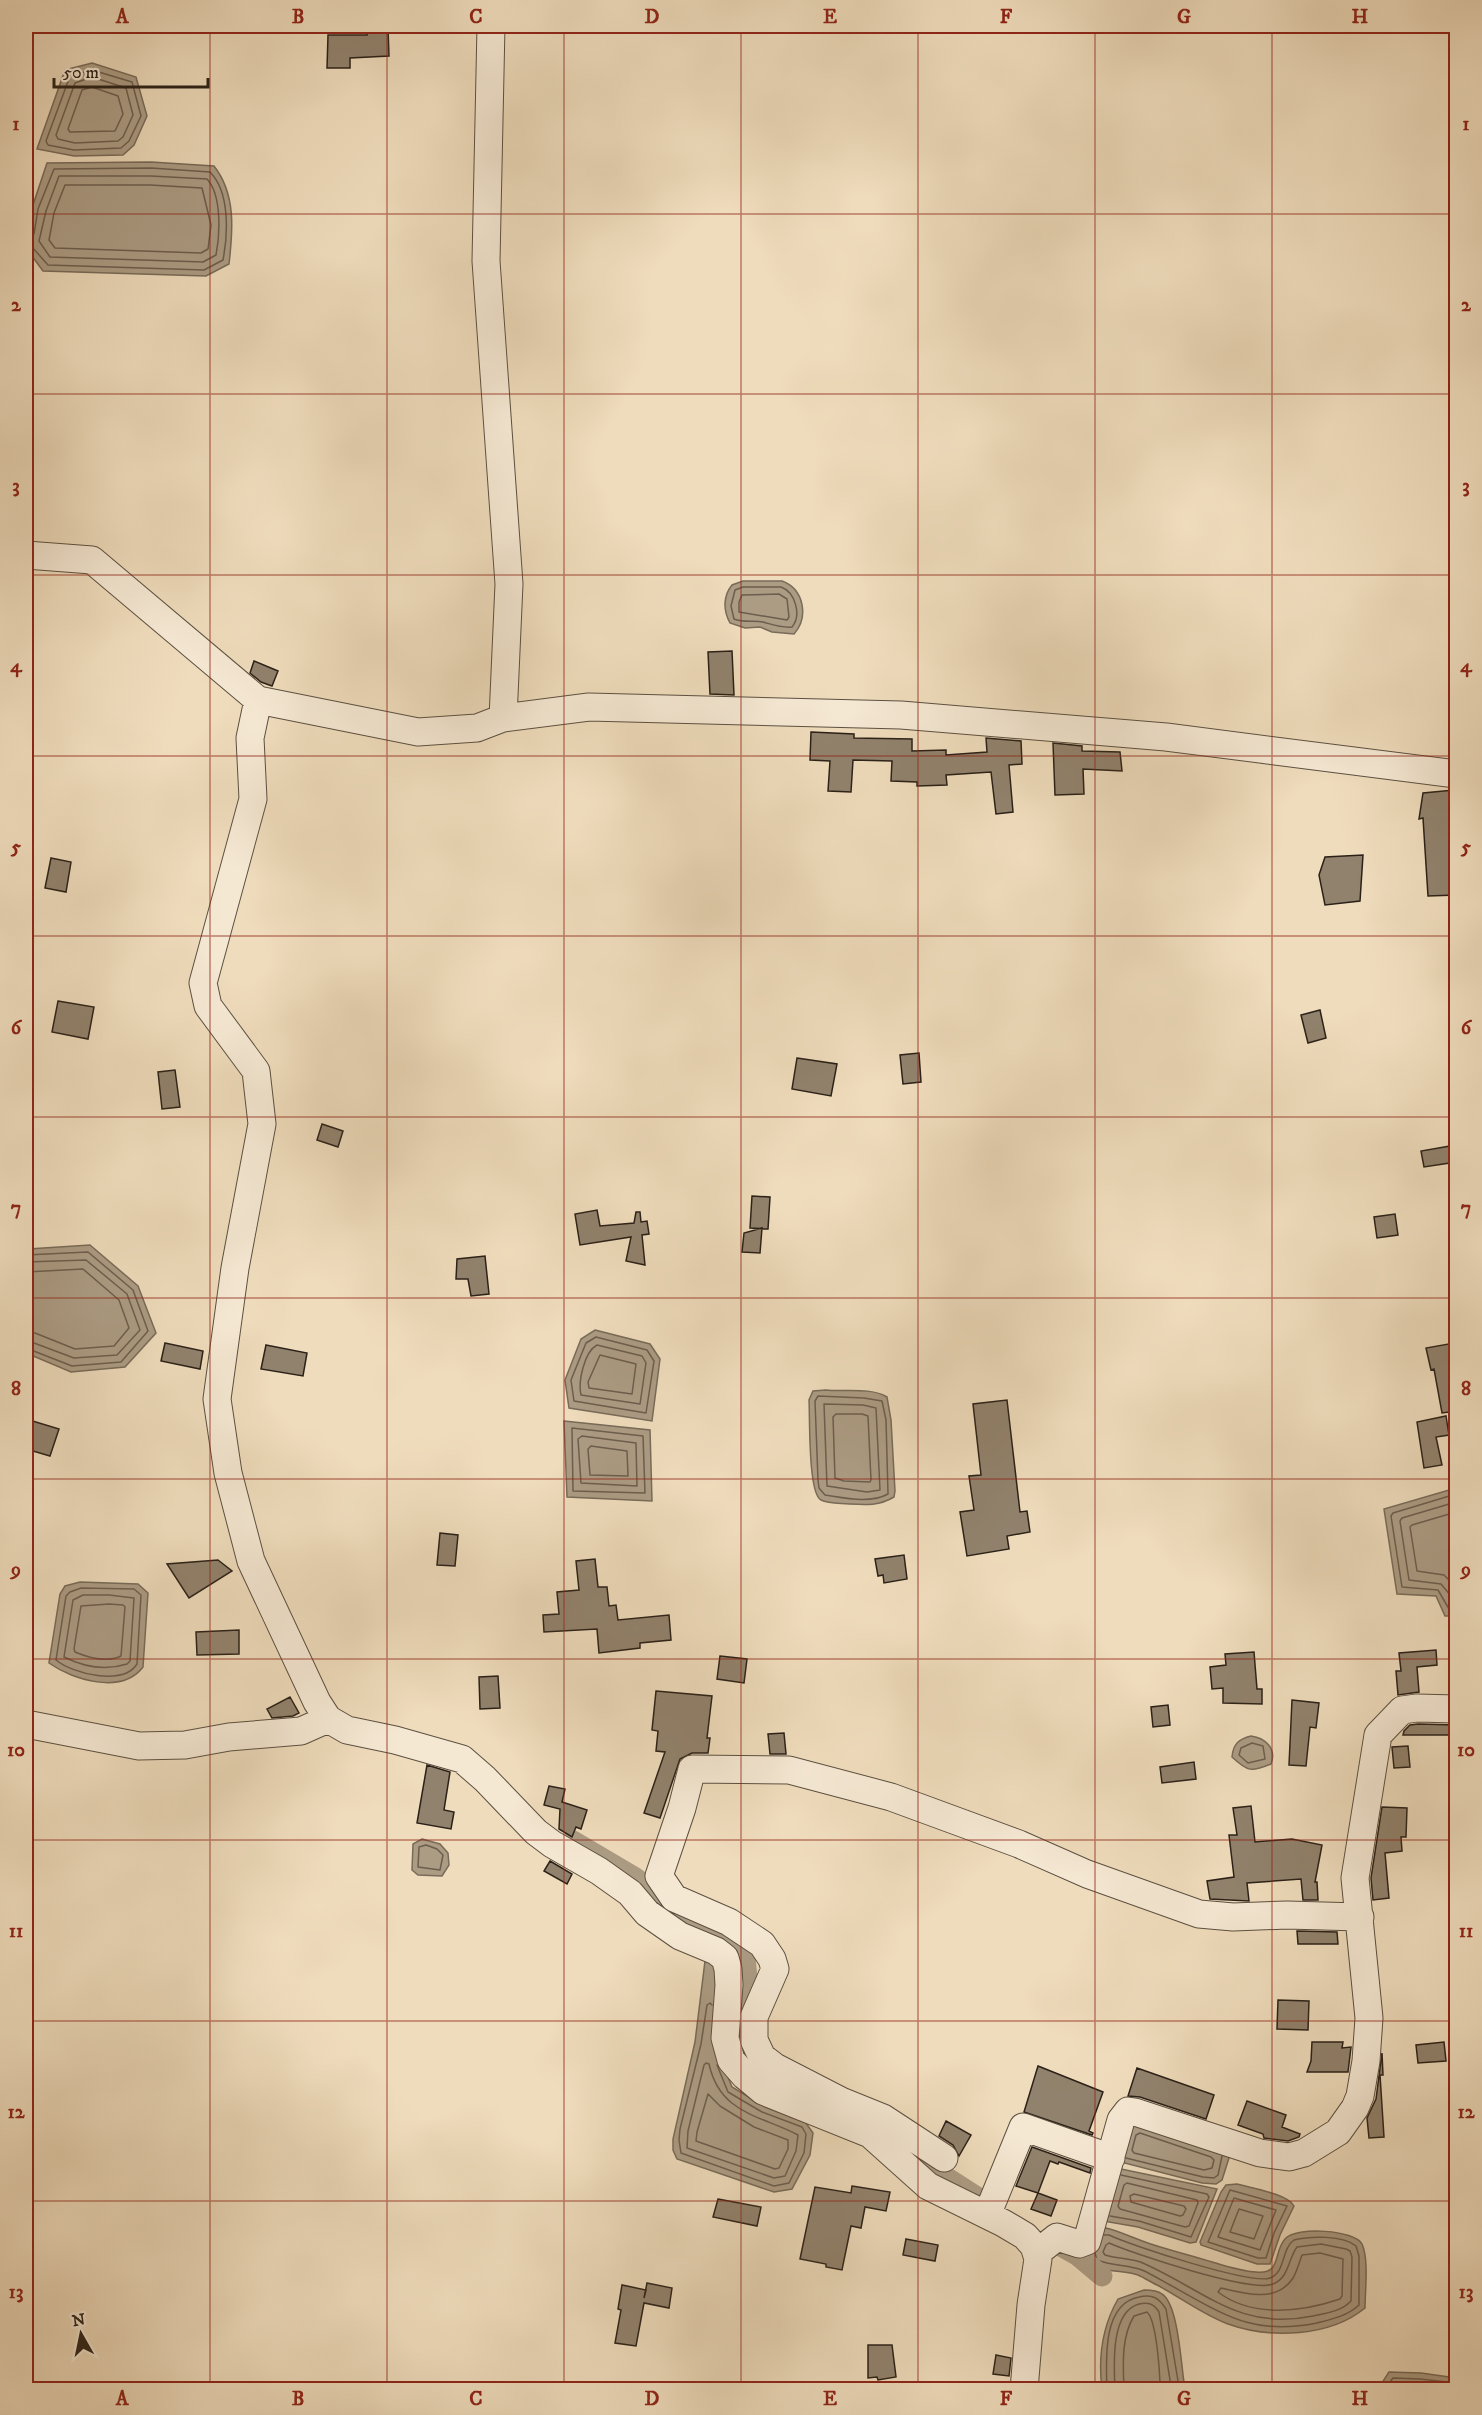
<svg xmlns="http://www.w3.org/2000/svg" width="1482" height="2415" font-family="'IM FELL DW Pica',serif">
<rect width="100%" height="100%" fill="#efdcbc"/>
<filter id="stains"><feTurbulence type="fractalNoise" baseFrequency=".00333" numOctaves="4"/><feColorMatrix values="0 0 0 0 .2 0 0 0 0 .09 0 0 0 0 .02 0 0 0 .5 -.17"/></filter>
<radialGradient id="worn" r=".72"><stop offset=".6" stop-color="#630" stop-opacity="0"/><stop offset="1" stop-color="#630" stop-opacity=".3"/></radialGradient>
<!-- water -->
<path fill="#ac9c84" stroke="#786b59" stroke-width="1.5" d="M92,63l44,14 11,39 -13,29 -11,10 -49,1 -37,-7 28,-79z
M151,162l63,4c22,28 19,64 15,98l-23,12 -163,-5 -17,-23 6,-40 15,-45z
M782,581c22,8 27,36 12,53l-22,-2 -12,-5 -15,1 -15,-5c-7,-13 -7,-27 2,-38l11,-4z
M90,1245l48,41 18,47 -31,34 -54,5 -45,-19v-102l2,-2z
M595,1330l55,14 10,15 -8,62 -83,-13 -4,-28 16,-41z
M826,1390c18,2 45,-3 61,7l4,23 4,71 -1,6c-15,9 -28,8 -45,7 -8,-1 -20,0 -28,-4 -13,-6 -11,-83 -12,-100l4,-9z
M564,1421l86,9 2,71 -85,-4z
M1456,1488v128h-11l-9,-20 -39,-2 -13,-85z
M80,1582l58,2 10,9 -5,74c-21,28 -70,13 -94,-4l11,-69 5,-8z
M1251,1736c14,2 26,12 20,28 -20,8 -23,8 -39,-7 1,-13 7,-18 19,-21z
M422,1839l18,5 8,9 1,12 -7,11 -24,-1 -6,-5 1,-26z
M713,1960l6,9 5,98 8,20 33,20 41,16 7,10 -3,22 -18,34 -18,3 -97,-33 -4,-9v-11l22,-97 10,-81z
M1129,2120l99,33 1,5 -7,22 -6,4 -14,-1 -85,-22z
M1121,2169l96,20 -21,53 -6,1 -52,-16 -35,-6z
M1237,2184c14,4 51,10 57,22l-14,29 -10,29h-13l-56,-19 -1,-3 21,-50 5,-7z
M1106,2228c13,3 27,10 39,14 19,7 38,11 57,17 18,5 36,12 54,13 26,3 17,-20 29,-33 11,-13 70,-9 77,5 7,15 3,47 3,64 -35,29 -95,31 -137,16 -24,-9 -47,-26 -69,-38 -7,-3 -14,-8 -21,-11 -16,-5 -33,-2 -48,-12l-1,-12 8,-19z
M1144,2290c6,0 13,0 18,4 16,10 19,69 22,88l-3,7h-79c-4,-32 0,-62 16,-90z
M1389,2372l32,1 35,5v11h-78z"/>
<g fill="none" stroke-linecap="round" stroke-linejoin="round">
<!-- shore -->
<path stroke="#6c5e4e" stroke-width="1.5" d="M92,70l40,12 9,34 -12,25 -8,7 -47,2 -26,-5 -2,-4 24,-65z
M92,77l34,11 7,27 -10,22 -5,4 -43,2 -17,-4 -2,-4 19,-52z
M92,87l26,9 5,18 -8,17 -45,1 -2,-3 14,-39z
M59,176h92l56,3c15,16 13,56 9,76l-13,7 -153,-5 -11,-16 7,-30z
M65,185h85l52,3 9,37 -3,24 -7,4 -146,-5 -6,-8 5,-27z
M26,238l8,-4 4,-25 16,-40 97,-1 59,4c20,20 18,62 13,88l-19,10 -156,-5 -16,-18 -6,-2
M781,587c14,5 21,28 11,40 -11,1 -18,-2 -29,-5 -9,-2 -19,1 -29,-3l-3,-13 4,-16 8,-3z
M779,594l8,5 2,18 -2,3 -48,-8v-10l3,-7z
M26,1255l62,-3 45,38 15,41 -27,31 -49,4 -46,-18
M26,1262l60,-2 41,34 13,36 -23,25 -43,3 -48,-18
M26,1272l57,-3 36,31 10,28 -15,18 -39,3 -40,-16 -9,-2
M596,1337l51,13 7,11 -8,52 -72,-12 -3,-21 15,-37z
M597,1345l45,11 4,7 -6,41 -59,-9c-3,-13 3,-43 16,-50z
M600,1355l36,9 -4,30 -43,-6 -1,-6z
M818,1396l46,2 18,3 4,19 2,74c-18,10 -43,4 -63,1l-6,-7 -1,-8 -3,-79z
M824,1404l39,1 13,3 4,82 -13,2 -40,-6z
M836,1414h26l6,2 3,64 -1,2 -26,-1 -9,-3 -2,-61z
M572,1428l71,8 2,57 -72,-2z
M582,1436l54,7 1,43 -56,-3 -3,-44z
M591,1446l36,5 1,25 -38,-1 -2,-26z
M1456,1494l-63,19 -2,3 11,71 36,3 11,19 7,1
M1456,1502l-54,16 -2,3 9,59 32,4 15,18
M1456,1512l-44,13 -2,2 7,44 27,4 12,12
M81,1588l53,1 7,6 -4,69c-14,22 -64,10 -81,-4l10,-64 4,-4z
M83,1595h26l25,3 -4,63 -3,3c-22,7 -43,3 -63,-7l9,-57z
M109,1604l14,1 2,2 -4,49c-15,7 -32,2 -46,-4l-1,-3 7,-43z
M1252,1743l11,3 2,13 -17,4 -9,-8 2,-7z
M426,1845l11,4 6,6 -3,15 -22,-3 1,-20z
M712,2005l-2,-2 -3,2 -6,39 -21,85 -1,11 2,13 93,33 15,-3 15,-30 2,-19 -4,-7 -40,-15 -34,-20 -11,-27
M706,2063l3,1c11,50 51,51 89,71l-2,16 -11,25 -11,2 -87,-30 1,-17 16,-66z
M708,2094l12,12 34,21 34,13v9l-9,19 -4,1 -79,-28 1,-9z
M1140,2133l71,24 3,3 -2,8 -8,2 -70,-17 -2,-3 4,-15z
M1126,2158l77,19 11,1 4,-3 4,-19
M1127,2183l70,17 1,3 -9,23 -4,1 -65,-18 -2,-3 6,-21z
M1230,2190l57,16 -13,27 -8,25h-8l-50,-16z
M1134,2194l50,12 2,3 -3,6 -3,1 -49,-14 -1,-6z
M1234,2198l42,12 -16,40 -42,-13z
M1239,2209l24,7 -9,23 -24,-7z
M1110,2216l29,5 52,16 18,-40 -2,-3 -86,-19
M1109,2243c25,11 142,50 164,41 16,-6 15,-25 24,-37l24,-3 25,5 4,2 2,6 -1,44c-9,10 -24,12 -38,15 -73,15 -106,-24 -168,-52 -11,-6 -28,-5 -40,-9l-2,-3 3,-7z
M1095,2253l2,7c15,6 32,5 45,10 9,4 19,10 28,15 55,30 82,51 147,38 16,-4 30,-7 42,-18v-49l-3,-10c-13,-11 -46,-10 -62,-6 -13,9 -8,32 -24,38 -19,7 -140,-33 -161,-43h-5
M1320,2253l23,6 -1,37 -2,3c-38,13 -88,19 -122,-7l3,-4c24,6 56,15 72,-10 4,-7 6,-15 9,-23z
M1107,2390c-1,-30 -5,-86 32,-93 14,-3 20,1 27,12l12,72 -2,9
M1115,2390c-1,-24 -5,-78 24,-86 10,-2 15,0 20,8l11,68 -1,10
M1124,2390c-1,-24 -3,-53 10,-74l13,-4c10,9 13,63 13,78
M1384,2390l9,-12 27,1 36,4"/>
<!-- canal -->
<path stroke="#ac9c84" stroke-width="21" d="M573,1841l61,36 19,14 10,12 21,16 50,27 11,11 2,22 -3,51
M893,2139l28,22 70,45
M1054,2242l23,13 25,21"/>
</g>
<!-- building -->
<path fill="#91826d" stroke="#2b2118" stroke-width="1.5" d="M388,28l1,28 -39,2v10h-23l1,-33h39v-6z
M732,651l2,44 -24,-1 -2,-42z
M254,661l24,10 -6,15 -11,-4 -11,-9z
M811,732l43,2v4l58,1v12l34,-1v5l41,-3 -1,-14 35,3 1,23 -13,1 4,47 -17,2 -5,-42 -45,3 1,10 -30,1v-4l-26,-1 1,-20 -39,-1 -2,32 -23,-1 2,-30 -20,-1z
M1053,743l29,3v5l38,1 2,19 -39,-2 1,25 -29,1z
M1454,790l2,105 -28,1 -5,-78 -4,1 4,-26z
M1363,855l-3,46 -35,4 -6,-30 6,-18z
M51,858l20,4 -5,30 -21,-4z
M58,1001l36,6 -6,32 -36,-7z
M1320,1010l6,28 -18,5 -7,-28z
M919,1053l2,29 -18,2 -3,-29z
M797,1058l40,6 -6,32 -39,-7z
M175,1070l5,37 -18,2 -4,-37z
M322,1124l21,7 -5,16 -21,-7z
M1456,1145v17l-32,5 -3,-16z
M752,1196l18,1 -2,32 -18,-1z
M597,1210l3,16 34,-3 2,-11h4l1,10 6,-1 2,13 -7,1 3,30 -19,-4 5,-24 -51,8 -5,-31z
M1395,1214l3,21 -21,3 -3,-21z
M762,1228l-2,25 -18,-1 2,-19z
M485,1256l4,38 -18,2 -3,-17h-12l1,-20z
M165,1343l38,8 -3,18 -39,-8z
M1454,1343l2,12v56l-14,2 -8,-44 -3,1 -5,-22z
M266,1345l41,8 -4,23 -42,-7z
M1007,1400l13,112 7,-1 3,21 -23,4 2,13 -42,7 -7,-44 14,-2 -5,-34 12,-1 -8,-71z
M1446,1416l3,19 -13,2 6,28 -18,3 -7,-46z
M26,1419l33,10 -9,27 -24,-7z
M440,1533l18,2 -3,31 -18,-1z
M904,1555l3,24 -23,4 -1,-8 -5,1 -3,-17z
M595,1559l3,28h9l2,19 7,-1 2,15 51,-5 2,25 -31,3v5l-41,5 -2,-24 -53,3 -1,-17 16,-1 -2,-22 22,-2 -3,-29z
M218,1560l14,11 -43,27 -22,-34z
M239,1630v24l-42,1 -1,-23z
M1436,1650l1,15 -20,2 2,25 -21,3 -2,-24h5l-2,-18z
M1254,1652l3,37h5v15l-39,-1v-15l-11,1 -2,-22 16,-2 -1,-11z
M720,1656l27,3 -3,24 -27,-4z
M498,1676l2,32 -20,1 -1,-32z
M656,1691l56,5 -5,42h3l-2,15h-16l-12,6 -20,59 -16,-5 21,-61 -9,-1 2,-20 -6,-1z
M290,1697l9,16 -6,3 -21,2 -5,-9z
M1292,1700l27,3 -3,25 -6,-1 -4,39 -17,-1z
M1168,1705l2,20 -17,2 -2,-20z
M1418,1724l38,1v10h-53l1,-4 6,-6z
M784,1733l2,21h-16l-2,-20z
M1408,1746l2,21 -16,1 -2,-21z
M1194,1762l2,17 -34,4 -2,-16z
M427,1765l23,7 -6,38 10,2 -3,17 -34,-6z
M549,1786l16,3 -3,13 25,8 -6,19 -5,-2 -4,10 -13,-8 1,-20 -16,-4z
M1251,1806l4,36 37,-3 30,6 -7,37h2l1,18h-15l-2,-21 -54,4 2,18 -39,-2 -3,-18 27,-4 -5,-42h8l-4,-27z
M1382,1807l25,1 -1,29h-5l1,14 -17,2 4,45 -16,2 -2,-22z
M550,1861l22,13 -5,10 -23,-13z
M1297,1931l40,1 1,12h-40z
M1278,2000l31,1 -1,29 -31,-1z
M1312,2042h31l-1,6 9,-1 -3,25h-41l4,-11z
M1444,2042l2,19 -28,2 -2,-18z
M1382,2053l1,22h-3l4,62 -15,1 -2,-20 9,-19z
M1038,2066l65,26 -14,39 4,2 -1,2 -68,-23z
M1137,2068l77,27 -8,24 -66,-22 -12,-1z
M1247,2101l39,14 -4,12 18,7 -1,3 -11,4 -24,-3 -1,-4 -25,-9z
M946,2121l25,14 -12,21 -6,-11 -14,-9z
M1032,2147l59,21 -1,5 -31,-11 -1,2 -8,-3 -12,32 19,7 -6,16 -20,-7 7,-16 -22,-7z
M852,2186l38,6 -4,19 -21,-4 -4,21 -10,-2 -9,44 -16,-3v-3l-26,-5 15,-72 36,6z
M718,2199l43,8 -4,19 -44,-9z
M906,2239l32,6 -3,16 -32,-6z
M647,2283l25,5 -3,20 -25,-5 -8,43 -21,-3 6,-33 -3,-1 4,-24 24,5 -2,8z
M868,2345h24l4,32 -18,3 -1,-3 -9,1z
M996,2355l15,3 -2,18 -16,-2z"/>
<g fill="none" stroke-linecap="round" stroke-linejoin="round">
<defs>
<path id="minor" d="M491,26l-5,235 23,323 -6,134 86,-11 312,8 265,22 290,37
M26,555l66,5 166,140 160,32 59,-4 26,-10
M258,700l-8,38 3,61 -50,184 5,23 48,65 6,53 -27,144 -18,131 11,74 23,88 66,141 11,17 19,11 48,10 67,19 23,20 51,53 16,12 47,27 31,22 17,20 33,23 36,15 9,7 3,11 1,16 -4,53 6,22 14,16 18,15 107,43 58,52 75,37 22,13 9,10 4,13 -7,46 -7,85
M26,1724l113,22 46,-1 44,-8 72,-6 27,-12
M944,2158l-61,-40 -42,-17 -66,-34 -13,-10 -8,-17v-23l21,-48 -3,-10 -10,-15 -33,-22 -55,-24 -15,-22 23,-68 10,-39 97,1 102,27 128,47 68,30 112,40 34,3 54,-2 73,2
M987,2215l36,-88 88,31
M1038,2252l19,-15 22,7 8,-3 34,-121 7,-9 7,1 125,41 29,4 15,-4 34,-21 17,-24 5,-12 6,-35 3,-43 -14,-140 23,-143 24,-25 15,-2 39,1"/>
</defs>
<!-- minor casing -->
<use href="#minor" stroke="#5c5041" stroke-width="29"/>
<!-- minor -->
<use href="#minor" stroke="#f5e8d3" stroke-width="27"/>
</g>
<!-- grid -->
<path fill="none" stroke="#8f2418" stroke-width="1.5" stroke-opacity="0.55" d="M210,26v2364M387,26v2364M564,26v2364M741,26v2364M918,26v2364M1095,26v2364M1272,26v2364M26,214h1430M26,394h1430M26,575h1430M26,756h1430M26,936h1430M26,1117h1430M26,1298h1430M26,1479h1430M26,1659h1430M26,1840h1430M26,2021h1430M26,2201h1430"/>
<!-- margin -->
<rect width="1482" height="2415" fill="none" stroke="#efdcbc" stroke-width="66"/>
<!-- north arrow -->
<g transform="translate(81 2334) rotate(351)" stroke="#f5e8d3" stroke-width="4.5" paint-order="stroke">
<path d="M0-4.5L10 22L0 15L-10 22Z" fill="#2b2118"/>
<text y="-9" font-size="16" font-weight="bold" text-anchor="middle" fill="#2b2118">N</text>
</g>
<!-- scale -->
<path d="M54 78v9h154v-9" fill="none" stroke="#2b2118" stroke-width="3"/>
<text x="63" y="78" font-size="18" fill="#2b2118" stroke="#f5e8d3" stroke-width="4.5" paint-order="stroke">50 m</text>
<rect x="33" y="33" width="1416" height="2349" fill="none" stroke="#8f2418" stroke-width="2"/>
<g font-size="20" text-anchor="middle" font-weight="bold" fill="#8f2418">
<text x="122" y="23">A</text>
<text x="298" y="23">B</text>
<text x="476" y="23">C</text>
<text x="652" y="23">D</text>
<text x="830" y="23">E</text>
<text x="1006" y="23">F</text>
<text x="1184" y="23">G</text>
<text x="1360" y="23">H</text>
<text x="16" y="130">1</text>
<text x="1466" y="130">1</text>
<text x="16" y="311">2</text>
<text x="1466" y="311">2</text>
<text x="16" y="492">3</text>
<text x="1466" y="492">3</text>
<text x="16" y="672">4</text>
<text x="1466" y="672">4</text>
<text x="16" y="853">5</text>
<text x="1466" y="853">5</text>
<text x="16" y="1034">6</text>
<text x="1466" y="1034">6</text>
<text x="16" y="1214">7</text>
<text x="1466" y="1214">7</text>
<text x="16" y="1395">8</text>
<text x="1466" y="1395">8</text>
<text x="16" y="1576">9</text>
<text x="1466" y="1576">9</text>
<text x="16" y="1756">10</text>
<text x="1466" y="1756">10</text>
<text x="16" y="1937">11</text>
<text x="1466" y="1937">11</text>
<text x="16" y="2118">12</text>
<text x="1466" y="2118">12</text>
<text x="16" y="2298">13</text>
<text x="1466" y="2298">13</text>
<text x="122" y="2405">A</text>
<text x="298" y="2405">B</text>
<text x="476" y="2405">C</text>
<text x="652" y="2405">D</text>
<text x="830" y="2405">E</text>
<text x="1006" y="2405">F</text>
<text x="1184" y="2405">G</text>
<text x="1360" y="2405">H</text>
</g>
<rect width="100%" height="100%" filter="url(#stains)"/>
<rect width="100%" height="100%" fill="url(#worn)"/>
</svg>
